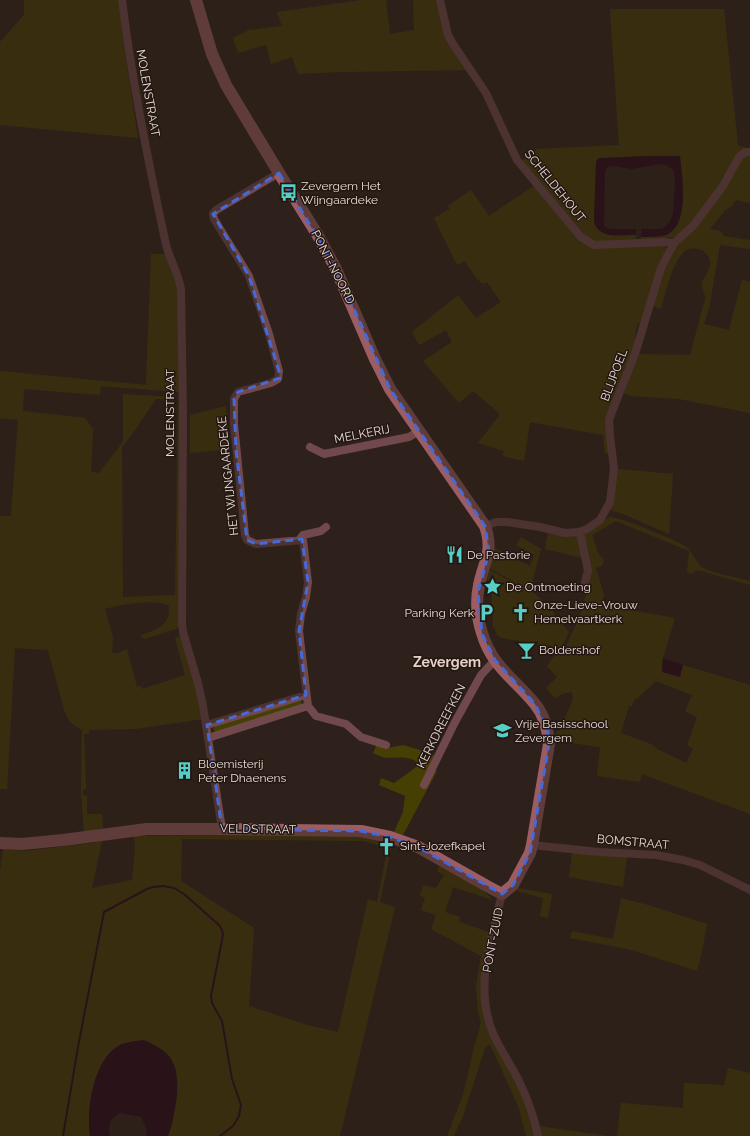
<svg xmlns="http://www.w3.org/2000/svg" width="750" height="1136" font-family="Raleway,sans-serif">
<rect width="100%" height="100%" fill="#2e201a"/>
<!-- green -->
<path fill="#463f04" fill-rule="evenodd" d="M24,0h94l8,59 12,79 -138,-13v-83l24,-27z
M362,0h24l4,34 24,-4 -1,-30h23l9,34 21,36 -126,2 -42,2 -6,-17 -21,7 -5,-19 -28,8 -5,-15 16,-8 33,-4 -5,-14z
M610,9h114l14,137 7,1 -8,8 -22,36 -26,36 -14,10 -34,3v-3c8,0 17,0 25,-2 25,-10 16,-59 14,-79l-84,8 -2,56 17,15h25l-1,6h-45l-68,-80 15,-12 82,-4z
M750,155v48l-14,-3 -4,6 -7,4 -15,19 10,2 4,5 26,4v9l-30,-4 -11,64 -5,15 25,6 13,-50 8,2v131l-71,-14 -48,-3 -8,-3 15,-39 52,1c4,-15 8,-30 12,-45 1,-4 3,-8 3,-11 1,-6 -4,-10 -3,-15 0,-6 9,-12 8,-23 -1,-11 -18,-17 -26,-9 -13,13 -18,40 -23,57l-8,-3 9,-35 11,-21 70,-93z
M535,185l48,56 80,5 3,2 -23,73 -6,3 -2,13 2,4 -25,64 -2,48 -5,1 -2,-19 -73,-13 -6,39 -21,-5 1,-5 -26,-8 21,-27 -1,-4 -25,-21 -14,12 -36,-42 29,-19 -6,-12 -27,15 -7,-13 46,-37 18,23 25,-16 -14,-20 -4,2 -6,-5 -12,-18 -8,4 -23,-47 16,-9 -2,-3 23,-16 18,26z
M151,254h15l13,27 1,111 -79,-6 -1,9 -76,-6 -1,22 62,7 8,11 -2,43 8,1 24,-31v-48l50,3v2h-17l-21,31 -13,17 1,150 52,-2 3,-192 3,2 -2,223 -35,11 -4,-3c15,-7 31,-9 29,-30 -12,-8 -50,-1 -64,3l8,28 -1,16h6l9,-4 10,38 4,-1 1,3 43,-14 -10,-37 5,-2 21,68 2,15 -68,10 -46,1v3l-5,1 2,55 -3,1v5l4,1v18h15l1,14 -19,5 -3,-40 1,-63 -11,-7 -6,-10 -17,-63 -33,-2 -8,141h-7v-273h11l7,-96 -18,-2v-47l146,14z
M226,406l4,43 -40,4v-38z
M618,469l55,5 -4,60 -46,-20 -13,-4z
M610,517c11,0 64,23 75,29 9,6 10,18 20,23 14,6 30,8 45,12v4l-52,-15 -7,4 -4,-2 2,-21 -73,-30 -24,14 7,20 3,2 2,4 -2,5 -6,2 8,27 -2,10 73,13 -12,40 -1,14 17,4 4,-11 67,20v129l-108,-40 -2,8 -43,-6 3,-29 -43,-6 -1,-9 4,-2 13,-31 -1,-7 -10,2 -7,4 -9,-10 11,-11 -10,-11 6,-9 10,-4 16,-35 10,-32 -7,-3 2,-15 -2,-10 -37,-9 3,-16c11,1 31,6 41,-1 7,-5 13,-11 21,-15zM656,681l36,14 -7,16 12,6 -10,28 6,4 -7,14 -29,-14 -6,-5 -30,-11 8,-27h3l2,-6 5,-3z
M521,537l20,12 -11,41 22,18 3,8 14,16c-4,9 -6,15 -16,19l-3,-6 -3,1 -45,-8 -5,-3 -3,-8h-1l-2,-45 -5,-3 2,-10 22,12 1,-1 -22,-12 6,-20 35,18 4,-11 -18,-10z
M301,700l1,4 -2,2 -85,26 -2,-3 2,-3z
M377,744l10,4 16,-3 27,8 4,3 -4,11 7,4 -34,64 -9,-3 9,-20 2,-16 -26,-11 2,-7 13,5 21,-15 4,-4c-11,-11 -26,-4 -37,-7 -3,-1 -6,-3 -9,-4z
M230,835c25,0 150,-4 162,10l-12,57 15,5 -55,229h-172l5,-13 3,-54 -7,-13 -12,-10 -63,38c-3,17 -7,34 -4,52h-90v-264l3,-23 22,2 68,-8 9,-2 -10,47 40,-8 3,-31 -1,-13zM182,839l182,2 14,4 9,6 -10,51 -9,-3 -30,133 -31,-7 -58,-19 5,-78 -73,-47z
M572,852l55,4 -4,31 -54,-10z
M439,866l42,23 12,11 -40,-13 -8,25 15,5 -1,5 30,10 -7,66 47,113 6,25h-9l-7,-28 -29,-64 -5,4 -22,68 -9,20h-7l16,-41 12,-51 6,-21 -3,-11 -2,-26 5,-30 -50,-27 5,-14 -15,-5 4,-13 -5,-1 3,-11 13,3 8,-13 -7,-4z
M519,888l33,6 -4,24 -8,-2 3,-18 -26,-7z
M621,898l27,7 59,19c-3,16 -5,31 -10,47l-65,-21 -62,-12 2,-7 41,8z
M728,1068l22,5v63h-133l4,-33 62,5 1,-25 40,2z
M538,1126l69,10h-67z"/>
<!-- water -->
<path fill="#250018" d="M646,156h34c2,20 10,69 -14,79 -8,2 -17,2 -25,2v-8h21l8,-7 3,-9 2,-31 -1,-11 -6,-5 -7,-2 -29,5 -20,-3 -5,1 -2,5 -1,54 6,3h26v6c-15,0 -38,5 -42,-14l2,-60 3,-3z
M663,658l20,7 -3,12 -18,-5z
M144,1040c9,4 17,8 24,15 17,19 7,59 0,81h-21l-1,-9 -5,-10 -20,-4c-10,4 -14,12 -11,23h-20c-4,-26 3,-72 25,-88 8,-6 20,-7 29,-8z"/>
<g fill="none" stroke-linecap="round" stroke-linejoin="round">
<!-- stream -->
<path stroke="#250018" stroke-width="2" d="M63,1136l15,-89 26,-135 43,-23 6,-2 10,-1 11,2 10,6 35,31 3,5 1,5 -12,61 1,7 10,18 10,58 9,26 -2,11 -6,10 -13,10"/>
<!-- street -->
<path stroke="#71484c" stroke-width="8" d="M122,0c10,81 26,160 43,240 3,17 13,31 16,49l2,124 -1,211 1,8 15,51 5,23 19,123
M440,0l8,35 5,9 33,49 31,67 64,77 13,8 70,-3 10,1
M279,173l-63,37 -3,4 1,5 35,57 20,58 10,37 -1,8 -7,4 -33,9 -4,7v25l11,111 2,5 9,4 47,-4 5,42 -2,15 -5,17 -2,17 9,75 8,10 30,8 15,13 25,8
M310,447l14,7 85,-17 10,-6
M485,526l11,-4h11l33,5 25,6 14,-1 8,-3 13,-9 10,-18 4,-33 -4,-33 -1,-16 6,-16 20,-50 26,-86 13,-25 19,-17 30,-40 16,-29 6,-5h5
M579,532l2,5 7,34 -4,15
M299,540l4,-5 18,-4 5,-4
M207,725l99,-30
M208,738l100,-32
M424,785l31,-63 26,-47 14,-15
M532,845l67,7 57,3 27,5 17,5 50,25
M502,894c-11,45 -28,94 -9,139 7,16 17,31 25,46 9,18 16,37 20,57"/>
<!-- secondary -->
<path stroke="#9c5c63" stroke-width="12" d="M0,843l22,1 41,-4 84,-11h75l139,2 29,6 28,10 69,39 15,8 11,-9 17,-32 2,-8 17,-101c-1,-15 -5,-29 -14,-40 -20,-25 -43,-37 -53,-71 -5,-15 -6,-33 -3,-48 5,-25 15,-33 6,-59l-95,-137 -15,-30 -39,-90 -19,-35 -38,-61 -53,-88 -14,-31 -16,-54"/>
</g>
<!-- marked area -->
<path d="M0 0H750V1136H0ZM279,173l57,96 54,120 95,137 4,26 -11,40 4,42 13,26 40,44 13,28 1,12 -19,109 -17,32 -11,9 -84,-47 -28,-10 -29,-6 -139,-2 -15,-104 99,-30 -7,-64 9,-49 -6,-43 -46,5 -9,-4 -11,-90 -2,-51 4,-7 42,-14 -1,-7 -30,-95 -36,-62z" fill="#2e201a" fill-opacity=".55" fill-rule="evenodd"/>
<path fill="none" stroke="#456ad8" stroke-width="3" stroke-dasharray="8 5" stroke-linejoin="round" d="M279,173l57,96 54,120 95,137 4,26 -11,40 4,42 13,26 40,44 13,28 1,12 -19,109 -17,32 -11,9 -84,-47 -28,-10 -29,-6 -139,-2 -15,-104 99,-30 -7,-64 9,-49 -6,-43 -46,5 -9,-4 -11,-90 -2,-51 4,-7 42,-14 -1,-7 -30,-95 -36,-62z"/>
<!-- icons -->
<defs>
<symbol id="bus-bare" viewBox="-9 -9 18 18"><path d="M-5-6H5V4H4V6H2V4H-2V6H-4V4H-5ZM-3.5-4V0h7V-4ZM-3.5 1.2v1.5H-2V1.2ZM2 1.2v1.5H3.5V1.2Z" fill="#55cec6" stroke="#241611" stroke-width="2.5" paint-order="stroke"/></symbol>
<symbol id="restaurant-bare" viewBox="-9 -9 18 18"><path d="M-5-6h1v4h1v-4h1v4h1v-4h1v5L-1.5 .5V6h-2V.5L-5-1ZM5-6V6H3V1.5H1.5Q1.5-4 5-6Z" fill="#55cec6" stroke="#241611" stroke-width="2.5" paint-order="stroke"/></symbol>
<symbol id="sight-bare" viewBox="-9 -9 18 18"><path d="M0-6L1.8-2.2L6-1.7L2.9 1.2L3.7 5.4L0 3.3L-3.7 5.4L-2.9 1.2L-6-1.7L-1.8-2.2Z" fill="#55cec6" stroke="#241611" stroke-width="2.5" paint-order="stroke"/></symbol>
<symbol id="church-bare" viewBox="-9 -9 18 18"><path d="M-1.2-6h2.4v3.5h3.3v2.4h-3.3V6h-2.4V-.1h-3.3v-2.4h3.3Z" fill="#55cec6" stroke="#241611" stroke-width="2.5" paint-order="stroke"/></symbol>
<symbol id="parking-bare" viewBox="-9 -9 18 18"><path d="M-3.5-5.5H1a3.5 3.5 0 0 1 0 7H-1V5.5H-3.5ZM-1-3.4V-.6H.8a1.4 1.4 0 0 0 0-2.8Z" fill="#55cec6" stroke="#241611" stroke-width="2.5" paint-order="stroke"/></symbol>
<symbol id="bar-bare" viewBox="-9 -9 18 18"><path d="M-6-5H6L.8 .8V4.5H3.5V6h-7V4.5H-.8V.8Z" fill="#55cec6" stroke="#241611" stroke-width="2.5" paint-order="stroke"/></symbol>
<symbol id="school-bare" viewBox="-9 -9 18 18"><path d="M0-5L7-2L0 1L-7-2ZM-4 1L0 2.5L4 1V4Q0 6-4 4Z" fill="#55cec6" stroke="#241611" stroke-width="2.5" paint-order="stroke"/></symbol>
<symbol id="building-bare" viewBox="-9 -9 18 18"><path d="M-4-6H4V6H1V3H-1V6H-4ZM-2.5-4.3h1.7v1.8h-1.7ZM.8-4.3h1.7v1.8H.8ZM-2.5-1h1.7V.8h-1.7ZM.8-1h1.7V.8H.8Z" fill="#55cec6" stroke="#241611" stroke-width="2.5" paint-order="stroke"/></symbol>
</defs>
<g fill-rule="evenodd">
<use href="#bus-bare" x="276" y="180" width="25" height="25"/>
<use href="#restaurant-bare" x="442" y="542" width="25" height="25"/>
<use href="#sight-bare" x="480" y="574" width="25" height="25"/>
<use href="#church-bare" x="508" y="600" width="25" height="25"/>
<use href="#parking-bare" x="474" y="600" width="25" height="25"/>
<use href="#bar-bare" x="514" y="638" width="25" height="25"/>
<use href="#school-bare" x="490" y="718" width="25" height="25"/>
<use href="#building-bare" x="172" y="758" width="25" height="25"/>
<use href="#church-bare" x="374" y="834" width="25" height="25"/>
</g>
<g text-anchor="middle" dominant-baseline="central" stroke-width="3" stroke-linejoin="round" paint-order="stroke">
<!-- street labels -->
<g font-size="12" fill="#e6dcd8" stroke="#241611">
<text transform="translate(148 93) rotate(80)">MOLENSTRAAT</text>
<text transform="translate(555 186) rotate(51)">SCHELDEHOUT</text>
<text transform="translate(333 267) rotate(63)">PONT-NOORD</text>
<text transform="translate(614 375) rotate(-69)">BLIJPOEL</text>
<text transform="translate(170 413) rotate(-90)">MOLENSTRAAT</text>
<text transform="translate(362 434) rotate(-11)">MELKERIJ</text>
<text transform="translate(228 476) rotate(-96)">HET WIJNGAARDEKE</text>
<text transform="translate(441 726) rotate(-63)">KERKDREEFKEN</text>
<text transform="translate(258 829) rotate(1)">VELDSTRAAT</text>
<text transform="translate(633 842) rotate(5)">BOMSTRAAT</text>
<text transform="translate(493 940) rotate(-79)">PONT-ZUID</text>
</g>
<!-- poi labels -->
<g font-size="12" fill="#e6dcd8" stroke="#241611" text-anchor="start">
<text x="301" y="186">Zevergem Het<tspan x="301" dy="14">Wijngaardeke</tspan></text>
<text x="467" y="555">De Pastorie</text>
<text x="506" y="587">De Ontmoeting</text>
<text x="534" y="605">Onze-Lieve-Vrouw<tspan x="534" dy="14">Hemelvaartkerk</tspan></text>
<text x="474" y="613" text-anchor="end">Parking Kerk</text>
<text x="539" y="650">Boldershof</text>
<text x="515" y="724">Vrije Basisschool<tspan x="515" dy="14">Zevergem</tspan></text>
<text x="198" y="764">Bloemisterij<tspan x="198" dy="14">Peter Dhaenens</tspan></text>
<text x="400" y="846">Sint-Jozefkapel</text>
</g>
<!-- quarter labels -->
<g font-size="14" font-weight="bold" fill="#e5d1c9" stroke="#241611">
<text x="447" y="662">Zevergem</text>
</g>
</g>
</svg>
